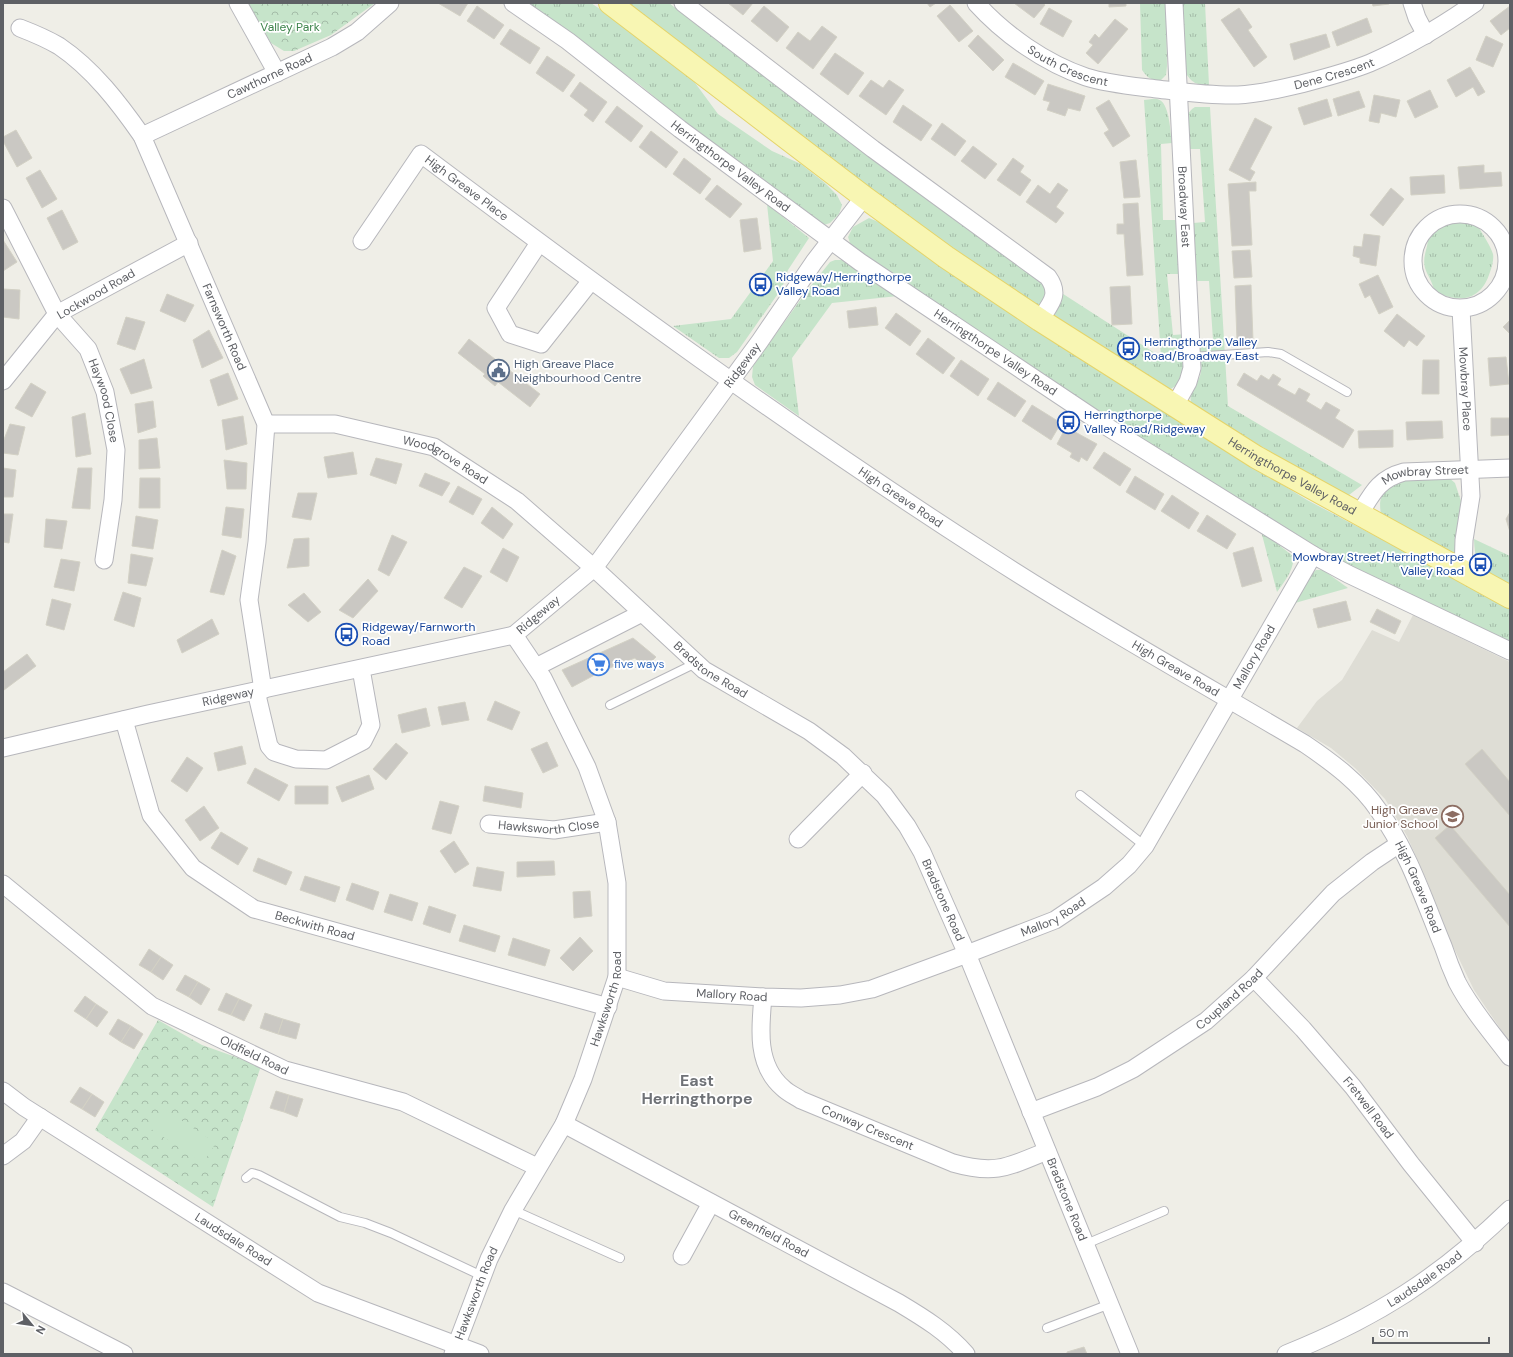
<svg xmlns="http://www.w3.org/2000/svg" width="1513" height="1357" font-family="'DM Sans',sans-serif">
<defs>
<pattern id="grass-tufts" width="24" height="20" patternUnits="userSpaceOnUse"><rect width="24" height="20" fill="#c6e4ca"/><path d="M3 7l-1-3M5 7V3M7 7l1-3M15 17l-1-3M17 17v-4M19 17l1-3" fill="none" stroke="#a4bca8"/></pattern>
<pattern id="forest-crowns" width="20" height="18" patternUnits="userSpaceOnUse"><rect width="20" height="18" fill="#c6e4ca"/><path d="M2 6a3 3 0 1 1 6 0M12 15a3 3 0 1 1 6 0" fill="none" stroke="#a4bca8"/></pattern>
</defs>
<rect width="100%" height="100%" fill="#efeee7"/>
<!-- education -->
<path fill="#deddd5" d="M1413,615l97,47v381l-36,-53 -26,-54 -22,-57 -19,-43 -22,-37 -30,-31 -24,-20 -34,-20 20,-27 25,-21 30,-50 27,12z"/>
<!-- grass -->
<path fill="url(#grass-tufts)" d="M526,3h65l12,8 87,65 28,38 54,37 29,13 24,19 12,12 5,10 -3,9 -9,9 -6,2 -121,-88 -63,-52z
M626,3h43l108,83 266,195 118,76 -17,-257c3,0 9,-2 13,-1 13,2 13,33 15,44l-11,1 2,76h13l3,54h-12l6,61 13,-1c2,22 7,44 -17,56l-89,-54 -160,-110z
M1140,3h26l1,63 -1,9 -5,5c-10,1 -14,-3 -19,-10z
M1179,3h26l4,82c-13,0 -17,-2 -24,-13z
M1195,107h15l18,299 134,79 -13,10h-6l-151,-90c-5,-13 4,-17 8,-29 3,-10 0,-24 -1,-34l14,-2 -4,-59h-13l-3,-58 12,-1 -5,-73h-13c-1,-15 -6,-34 8,-42z
M767,204l42,34 -21,32 -6,18 -45,64 -8,6h-10l-46,-32 58,-7 42,-58z
M869,218l12,5 106,74 170,110 150,93 203,107v36l-174,-84 -196,-121 -281,-184 -8,-8 -3,-9 5,-10z
M1461,220l17,6c5,9 12,19 15,28 1,5 -1,13 -3,18 -9,29 -30,32 -56,19 -1,-9 -6,-14 -9,-23 -2,-8 0,-14 2,-22 4,-21 13,-23 34,-26z
M835,260h7l56,36 -66,7 -40,55 7,58 -44,-31 -3,-8 1,-11 53,-74 24,-30z
M1448,477l7,6 6,18 -6,56 -74,-43c-8,-40 41,-36 67,-37z
M1261,531l32,25c2,13 -9,26 -16,36z
M1474,539l36,17v29c-27,-13 -35,-14 -36,-46z
M1316,570h7l25,18 -53,15 15,-28z"/>
<!-- forest -->
<path fill="url(#forest-crowns)" d="M248,3h127l-44,32 -37,16h-10l-13,-8z
M158,1020l44,25 59,21 -48,141 -118,-77z"/>
<!-- pitch -->
<path fill="#c6e4ca" d="M164,1109l52,34 -13,20 -52,-34z"/>
<!-- building -->
<path fill="#cac8c3" stroke="#d3d1c5" d="M438,3h30l-8,13z
M728,3h25l-10,12z
M927,3h9l-6,4z
M1014,3h29l2,2 -11,13z
M1109,3h17v3l-17,1z
M1372,3h17v1l-16,2z
M950,5l23,26 -14,11 -22,-26z
M477,6l27,19 -10,14 -27,-18z
M764,6l25,21 -12,15 -26,-21z
M1510,6v22l-9,7 -11,-14z
M1049,8l23,13 -9,16 -23,-13z
M1239,8l13,19 -4,3 19,27 -13,10 -33,-47z
M1367,18l5,14 -35,14 -5,-14z
M1115,19l13,10 -30,35 -12,-11 7,-8 -4,-3 6,-8 4,4z
M822,26l15,11 -24,32 -27,-21 12,-16 12,9z
M510,29l30,19 -10,16 -30,-20z
M1326,34l4,13 -36,13 -4,-16z
M978,35l26,25 -11,11 -25,-25z
M1486,36l17,8 -10,23 -17,-7z
M835,53l29,20 -16,22 -28,-21z
M547,56l28,19 -12,17 -27,-19z
M1013,63l31,18 -9,14 -30,-18z
M1470,67l15,25 -7,4 -5,-9 -17,10 -9,-17z
M871,80l12,8 6,-8 15,10 -18,25 -27,-19z
M580,82l27,20 -14,20 -9,-7 4,-5 -18,-14z
M1048,84l37,12 -5,15 -12,-3 -3,8 -18,-6 3,-8 -7,-2z
M1430,90l8,17 -23,11 -8,-17z
M1359,91l6,16 -27,9 -5,-17z
M1374,95l26,5 -4,17 -15,-4 -2,10 -10,-2z
M1327,99l5,17 -28,9 -6,-17z
M1109,100l21,36 -17,11 -9,-14 5,-3 -13,-22z
M903,105l29,20 -11,16 -28,-19z
M617,106l26,20 -12,16 -26,-20z
M1255,118l17,9 -22,42 5,3 -5,9 -21,-11z
M942,123l24,18 -11,15 -24,-17z
M16,130l16,28 -15,9 -14,-26v-4z
M651,131l27,21 -12,16 -27,-21z
M973,146l24,18 -12,15 -24,-18z
M684,158l27,21 -11,15 -27,-20z
M1013,158l11,8 -4,6 11,8 -11,16 -23,-16z
M1136,160l4,37 -16,1 -4,-36z
M1484,165v8l17,-1 1,14 -42,3 -2,-22z
M40,170l17,29 -15,9 -16,-30z
M1444,175l1,18 -34,2 -1,-18z
M1256,182v9h-7l3,54 -20,1 -4,-62z
M1058,183l10,7 -12,17 8,6 -8,10 -30,-21 12,-17 12,9z
M717,185l25,19 -12,14 -25,-19z
M1391,188l13,11 -21,27 -13,-11z
M1138,203l5,72 -16,1 -3,-42h-7v-10h7l-1,-20z
M62,210l16,32 -15,8 -16,-32z
M757,218l4,31 -17,3 -4,-32z
M1364,234l16,2 -4,30 -16,-3v-5l-7,-2 1,-10 8,1z
M3,240l14,22 -14,9z
M1250,250l2,27 -18,1 -2,-27z
M1378,275l15,32 -14,7 -9,-19 -5,3 -6,-14z
M1251,285l2,56h-16l-2,-55z
M1130,286l2,38 -20,1 -2,-38z
M3,289l17,1 -1,29 -16,-2z
M167,294l27,11 -9,17 -25,-11z
M876,307l2,18 -29,3 -2,-17z
M896,313l25,18 -11,15 -25,-18z
M1397,314l28,22 -8,10 -8,-6 -5,7 -20,-16z
M126,317l19,5 -10,28 -18,-6z
M1510,320v14l-7,-7z
M209,330l14,28 -21,10 -9,-28z
M928,338l27,20 -12,16 -27,-20z
M469,339l71,55 -10,13 -32,-25 -3,4 -12,-10 2,-2 -27,-21z
M1506,357l3,27 -19,2 -2,-28z
M144,359l8,29 -21,6 -11,-25z
M961,360l28,19 -11,17 -28,-20z
M1423,360h16v34h-17z
M228,373l10,26 -20,7 -8,-26z
M1244,373l13,8 4,-6 8,5 4,-6 8,5 -4,6 18,10 4,-7 11,6 -4,7 15,9 5,-8 14,8 -5,8 19,12 -11,18 -106,-63z
M998,382l28,19 -11,16 -28,-18z
M31,383l15,9 -14,25 -17,-9z
M153,401l3,26 -18,6 -3,-29z
M1032,405l29,18 -10,17 -29,-19z
M85,413l6,41 -15,3 -4,-40z
M243,416l4,28 -21,6 -4,-30z
M1491,418h19v17l-19,1z
M1442,421l1,17 -36,2 -1,-18z
M10,424l15,3 -7,28 -15,-2v-11z
M1066,427l31,17 -10,17 -6,-4 -2,5 -9,-5 2,-4 -15,-9z
M1393,430v17l-34,1 -1,-17z
M157,438l3,30 -21,1v-29z
M353,452l4,22 -29,4 -4,-21z
M1104,452l27,17 -11,17 -27,-18z
M376,458l26,6 -6,20 -26,-9z
M224,460l23,3 -1,26h-19z
M3,468l13,2 -3,27h-10z
M78,468h14l-2,41 -18,-1z
M425,473l25,10 -8,13 -23,-10z
M1135,476l29,18 -9,16 -29,-18z
M140,478h20v30h-21z
M458,486l24,13 -9,16 -24,-13z
M298,493h19l-6,27 -19,-3z
M1172,495l27,18 -10,16 -28,-18z
M226,507l18,2 -3,29 -19,-3z
M492,507l21,17 -10,15 -22,-16z
M1510,512v20l-4,-13z
M3,514h10l-4,29 -6,-1z
M1207,515l29,19 -9,15 -30,-18z
M136,516l22,4 -5,29 -21,-3z
M46,519l21,2 -5,28 -18,-2z
M392,535l15,7 -18,34 -11,-6z
M309,538v28l-22,2 7,-29z
M1253,547l9,34 -20,6 -9,-34z
M503,548l16,9 -12,25 -17,-10z
M222,550l14,6 -12,39 -14,-3z
M131,554l22,4 -7,28 -18,-3z
M61,559l19,3 -6,29 -20,-4z
M464,567l18,9 -20,32 -18,-10z
M368,579l10,12 -25,27 -14,-8z
M123,592l18,6 -7,29 -20,-7z
M304,593l17,19 -13,10 -20,-17z
M52,599l19,5 -7,26 -18,-5z
M1346,601l5,19 -33,8 -5,-19z
M1377,609l24,12 -6,13 -25,-12z
M212,619l7,15 -37,19 -5,-13z
M633,638l23,19 -12,12 -9,-11 -33,13 -30,16 -10,-17z
M27,654l9,12 -32,24 -1,-18z
M495,701l25,11 -8,18 -25,-10z
M465,702l4,18 -27,5 -4,-18z
M426,708l4,18 -28,7 -4,-18z
M547,742l11,24 -15,7 -12,-24z
M396,743l12,10 -22,27 -13,-11z
M242,746l4,18 -28,7 -4,-18z
M1482,749l28,33v34l-45,-52z
M187,757l16,11 -16,24 -16,-11z
M255,768l33,17 -9,16 -32,-18z
M369,775l5,14 -32,13 -6,-15z
M295,786h33v18h-33z
M485,786l38,7 -2,15 -38,-7z
M440,801l19,5 -8,28 -19,-5z
M204,806l15,22 -19,13 -15,-21z
M1450,825l60,70v32l-75,-89z
M221,832l27,16 -10,17 -27,-17z
M454,841l15,23 -14,9 -15,-22z
M258,858l34,14 -6,13 -33,-14z
M554,861l1,14 -38,2v-15z
M477,867l27,5 -3,19 -28,-5z
M305,876l35,11 -5,15 -35,-12z
M352,883l27,9 -6,18 -27,-10z
M590,891l2,25 -18,2 -1,-26z
M390,894l28,9 -6,18 -28,-9z
M429,906l27,9 -6,18 -27,-9z
M464,925l36,11 -5,16 -36,-11z
M580,937l13,14 -20,20 -13,-13z
M513,938l37,12 -5,16 -37,-11z
M149,949l12,8 -10,15 -12,-7z
M161,957l12,8 -10,15 -12,-8z
M185,975l13,7 -9,15 -13,-7z
M198,982l12,7 -9,16 -12,-8z
M226,993l13,6 -8,16 -13,-5z
M85,996l11,8 -10,15 -12,-8z
M239,999l13,6 -8,16 -13,-6z
M96,1004l12,8 -11,15 -11,-8z
M265,1013l18,6 -5,15 -18,-6z
M118,1019l13,7 -10,16 -12,-8z
M283,1019l17,5 -4,15 -18,-5z
M131,1026l12,8 -9,15 -13,-7z
M80,1087l12,7 -10,15 -12,-7z
M276,1091l13,4 -5,17 -14,-4z
M92,1094l12,8 -9,15 -13,-8z
M289,1095l14,4 -6,18 -13,-5z
M1084,1347l3,7h-20v-2z"/>
<g fill="none" stroke-linecap="round" stroke-linejoin="round">
<defs>
<path id="lane" d="M1192,357l76,-5 13,2 66,38
M610,705l86,-42
M1080,795l65,51
M246,1178l6,-5 7,2 81,42 25,6 26,10 91,43
M513,1210l107,48
M1086,1244l78,-33
M1047,1328l63,-24"/>
<g id="street">
<path d="M238,3l39,70"/>
<path id="s1" d="M513,3l55,38 112,88 180,133 241,161 212,132 35,19 162,77"/>
<path d="M683,3l190,146 175,128c13,18 2,27 -8,43"/>
<path id="s2" d="M976,3c29,32 69,60 110,74 22,7 47,9 71,12 27,3 54,7 81,6 21,-1 42,-6 63,-11 23,-6 47,-12 69,-21 37,-16 72,-37 105,-60"/>
<path id="s3" d="M1174,3l18,365 -4,14 -14,25"/>
<path d="M1412,3l5,15 9,17"/>
<path id="s4" d="M20,28c13,5 27,11 39,18 34,23 60,57 83,90l124,288 -9,118 -8,58 14,90"/>
<path id="s5" d="M142,136l190,-89 25,-15 33,-29"/>
<path id="s6" d="M3,208l54,106 31,35 17,43 11,58 -3,50 -9,60"/>
<circle cx="1460" cy="261" r="47"/>
<path id="s7" d="M362,241l59,-87c184,138 370,274 563,398 105,68 214,129 321,192 28,19 55,39 74,67 29,40 45,89 64,135 4,12 9,25 14,36 14,27 35,51 53,75"/>
<path d="M539,243l-43,65 14,26 31,10 49,-62"/>
<path id="s8" d="M1461,309l10,187 -7,44 -1,33"/>
<path d="M3,381l54,-67 132,-71"/>
<path id="s9" d="M266,424h69l99,23 83,54 77,67 110,102 105,61 34,25 41,39 23,31 15,26 45,102 163,400"/>
<path id="s10" d="M1359,515c13,-21 19,-36 45,-43l106,-4"/>
<path d="M536,667l106,-54"/>
<path d="M256,691l13,55 5,6 22,7 30,1 37,-19 8,-16 -10,-56"/>
<path id="s11" d="M124,720l27,95 42,53 61,41 354,98"/>
<path id="s12" d="M3,748l145,-34 366,-79 80,-67 166,-227 54,-79 50,-65"/>
<path id="s13" d="M489,824l65,6 53,-8"/>
<path d="M798,839l65,-66"/>
<path id="s14" d="M3,884l149,122 133,64 118,32 134,65"/>
<path id="s15" d="M617,977l47,14 99,6 38,1 39,-3 32,-6 95,-35 88,-34 49,-33 25,-22 16,-19 168,-291"/>
<path id="s16" d="M1254,978l49,51 50,58 58,77 64,79"/>
<path id="s17" d="M763,997c-3,31 -7,68 20,91 5,5 12,8 18,12l152,63c42,12 55,4 94,-12"/>
<path id="s18" d="M3,1091l21,16 294,186 162,61"/>
<path id="s19" d="M1031,1112l66,-25 36,-18 73,-48 48,-43 79,-85 39,-31 27,-18"/>
<path id="s20" d="M564,1124l335,179c25,15 48,29 67,51"/>
<path d="M3,1156l20,-15 17,-24"/>
<path d="M682,1256l29,-53"/>
<path d="M3,1292l121,62"/>
<path id="s21" d="M453,1354l36,-95 24,-49 51,-86 19,-45 34,-102v-94l-10,-61 -20,-55 -44,-89 -29,-43"/>
<path id="s22" d="M1286,1354c90,-36 154,-77 224,-145"/>
</g>
<g id="primary">
<path id="s23" d="M610,3l254,194 82,60 94,63 216,137 254,140"/>
</g>
</defs>
<!-- lane casing -->
<use href="#lane" stroke="#b7b7bc" stroke-width="10"/>
<!-- street casing -->
<use href="#street" stroke="#b7b7bc" stroke-width="19"/>
<!-- primary casing -->
<use href="#primary" stroke="#e5d46a" stroke-width="24"/>
<!-- lane -->
<use href="#lane" stroke="#fff" stroke-width="8"/>
<!-- street -->
<use href="#street" stroke="#fff" stroke-width="17"/>
<!-- primary -->
<use href="#primary" stroke="#f8f6b3" stroke-width="22"/>
</g>
<!-- icons -->
<defs>
<symbol id="bus-ring" viewBox="-11 -11 22 22"><circle r="9.5" fill="#fff" stroke="#1a4fb4" stroke-width="1.5"/><path d="M-5-6H5V4H4V6H2V4H-2V6H-4V4H-5ZM-3.5-4V0h7V-4ZM-3.5 1.2v1.5H-2V1.2ZM2 1.2v1.5H3.5V1.2Z" fill="#1a4fb4"/></symbol>
<symbol id="civic-ring" viewBox="-11 -11 22 22"><circle r="9.5" fill="#fff" stroke="#5c6f8a" stroke-width="1.5"/><path d="M-.6-6.5H3V-4.5H.6V-3L4-1V1h2V6H-6V1h2V-1L-.6-3ZM-1.2 2.5V6h2.4V2.5Z" fill="#5c6f8a"/></symbol>
<symbol id="supermarket-ring" viewBox="-11 -11 22 22"><circle r="9.5" fill="#fff" stroke="#3f7fe0" stroke-width="1.5"/><path d="M-6-5.5h2.5l.6 2H6L4.5 2H-2.5L-4.4-4H-6ZM-1.5 3.2a1.3 1.3 0 1 0 .1 0ZM3 3.2a1.3 1.3 0 1 0 .1 0Z" fill="#3f7fe0"/></symbol>
<symbol id="school-ring" viewBox="-11 -11 22 22"><circle r="9.5" fill="#fff" stroke="#8d6e63" stroke-width="1.5"/><path d="M0-5L7-2L0 1L-7-2ZM-4 1L0 2.5L4 1V4Q0 6-4 4Z" fill="#8d6e63"/></symbol>
</defs>
<g fill-rule="evenodd">
<use href="#bus-ring" x="748" y="272" width="25" height="25"/>
<use href="#bus-ring" x="1116" y="336" width="25" height="25"/>
<use href="#civic-ring" x="486" y="358" width="25" height="25"/>
<use href="#bus-ring" x="1056" y="410" width="25" height="25"/>
<use href="#bus-ring" x="1468" y="552" width="25" height="25"/>
<use href="#bus-ring" x="334" y="622" width="25" height="25"/>
<use href="#supermarket-ring" x="586" y="652" width="25" height="25"/>
<use href="#school-ring" x="1440" y="804" width="25" height="25"/>
</g>
<g text-anchor="middle" dominant-baseline="central" stroke-width="3.5" stroke-linejoin="round" paint-order="stroke">
<!-- park labels -->
<g font-size="12" fill="#3e844c" stroke="#fff">
<text x="290" y="27">Valley Park</text>
</g>
<!-- street labels -->
<g font-size="12" fill="#5e6065" stroke="#fff">
<text stroke="none"><textPath href="#s2" startOffset="113">South Crescent</textPath></text>
<text stroke="none"><textPath href="#s2" startOffset="386">Dene Crescent</textPath></text>
<text stroke="none"><textPath href="#s5" startOffset="141">Cawthorne Road</textPath></text>
<text stroke="none"><textPath href="#s1" startOffset="272">Herringthorpe Valley Road</textPath></text>
<text stroke="none"><textPath href="#s7" startOffset="162">High Greave Place</textPath></text>
<text stroke="none"><textPath href="#s3" startOffset="204">Broadway East</textPath></text>
<text transform="translate(96 294) rotate(-30)">Lockwood Road</text>
<text stroke="none"><textPath href="#s4" startOffset="374">Farnsworth Road</textPath></text>
<text stroke="none"><textPath href="#s1" startOffset="596">Herringthorpe Valley Road</textPath></text>
<text stroke="none"><textPath href="#s12" startOffset="879">Ridgeway</textPath></text>
<text stroke="none"><textPath href="#s8" startOffset="80">Mowbray Place</textPath></text>
<text stroke="none"><textPath href="#s6" startOffset="220">Haywood Close</textPath></text>
<text stroke="none"><textPath href="#s9" startOffset="186">Woodgrove Road</textPath></text>
<text stroke="none"><textPath href="#s23" startOffset="831">Herringthorpe Valley Road</textPath></text>
<text stroke="none"><textPath href="#s10" startOffset="85">Mowbray Street</textPath></text>
<text stroke="none"><textPath href="#s7" startOffset="695">High Greave Road</textPath></text>
<text stroke="none"><textPath href="#s12" startOffset="555">Ridgeway</textPath></text>
<text stroke="none"><textPath href="#s15" startOffset="789">Mallory Road</textPath></text>
<text stroke="none"><textPath href="#s7" startOffset="1019">High Greave Road</textPath></text>
<text stroke="none"><textPath href="#s9" startOffset="527">Bradstone Road</textPath></text>
<text stroke="none"><textPath href="#s12" startOffset="231">Ridgeway</textPath></text>
<text stroke="none"><textPath href="#s13" startOffset="60">Hawksworth Close</textPath></text>
<text stroke="none"><textPath href="#s7" startOffset="1355">High Greave Road</textPath></text>
<text stroke="none"><textPath href="#s9" startOffset="863">Bradstone Road</textPath></text>
<text stroke="none"><textPath href="#s15" startOffset="453">Mallory Road</textPath></text>
<text stroke="none"><textPath href="#s11" startOffset="303">Beckwith Road</textPath></text>
<text stroke="none"><textPath href="#s15" startOffset="117">Mallory Road</textPath></text>
<text stroke="none"><textPath href="#s19" startOffset="230">Coupland Road</textPath></text>
<text stroke="none"><textPath href="#s21" startOffset="389">Hawksworth Road</textPath></text>
<text stroke="none"><textPath href="#s14" startOffset="306">Oldfield Road</textPath></text>
<text stroke="none"><textPath href="#s16" startOffset="173">Fretwell Road</textPath></text>
<text stroke="none"><textPath href="#s17" startOffset="191">Conway Crescent</textPath></text>
<text stroke="none"><textPath href="#s9" startOffset="1187">Bradstone Road</textPath></text>
<text stroke="none"><textPath href="#s20" startOffset="232">Greenfield Road</textPath></text>
<text stroke="none"><textPath href="#s18" startOffset="274">Laudsdale Road</textPath></text>
<text stroke="none"><textPath href="#s22" startOffset="158">Laudsdale Road</textPath></text>
<text stroke="none"><textPath href="#s21" startOffset="65">Hawksworth Road</textPath></text>
</g>
<!-- transit labels -->
<g font-size="12" fill="#164399" stroke="#fff" text-anchor="start">
<text x="776" y="277">Ridgeway/Herringthorpe<tspan x="776" dy="14">Valley Road</tspan></text>
<text x="1144" y="342">Herringthorpe Valley<tspan x="1144" dy="14">Road/Broadway East</tspan></text>
<text x="1084" y="415">Herringthorpe<tspan x="1084" dy="14">Valley Road/Ridgeway</tspan></text>
<text x="1464" y="557" text-anchor="end">Mowbray Street/Herringthorpe<tspan x="1464" dy="14">Valley Road</tspan></text>
<text x="362" y="627">Ridgeway/Farnworth<tspan x="362" dy="14">Road</tspan></text>
</g>
<!-- service labels -->
<g font-size="12" fill="#4e5e75" stroke="#fff" text-anchor="start">
<text x="514" y="364">High Greave Place<tspan x="514" dy="14">Neighbourhood Centre</tspan></text>
</g>
<!-- shop labels -->
<g font-size="12" fill="#366cbe" stroke="#fff" text-anchor="start">
<text x="614" y="664">five ways</text>
</g>
<!-- education labels -->
<g font-size="12" fill="#785e54" stroke="#fff" text-anchor="end">
<text x="1438" y="810">High Greave<tspan x="1438" dy="14">Junior School</tspan></text>
</g>
<!-- district labels -->
<g font-size="16" font-weight="bold" fill="#6f7277" stroke="#fff">
<text x="697" y="1080">East<tspan x="697" dy="18">Herringthorpe</tspan></text>
</g>
</g>
<!-- border -->
<rect width="1513" height="1357" fill="none" stroke="#5e6065" stroke-width="8"/>
<!-- north arrow -->
<g transform="translate(32 1325) rotate(119)" stroke="#ffffff" stroke-width="3" paint-order="stroke">
<path d="M0-3L7 15L0 10L-7 15Z" fill="#5e6065"/>
<text y="-6" font-size="11" font-weight="bold" text-anchor="middle" fill="#5e6065">N</text>
</g>
<!-- scale -->
<path d="M1373 1337v6h116v-6" fill="none" stroke="#5e6065" stroke-width="2"/>
<text x="1379" y="1337" font-size="12" fill="#5e6065" stroke="#ffffff" stroke-width="3" paint-order="stroke">50 m</text>
</svg>
